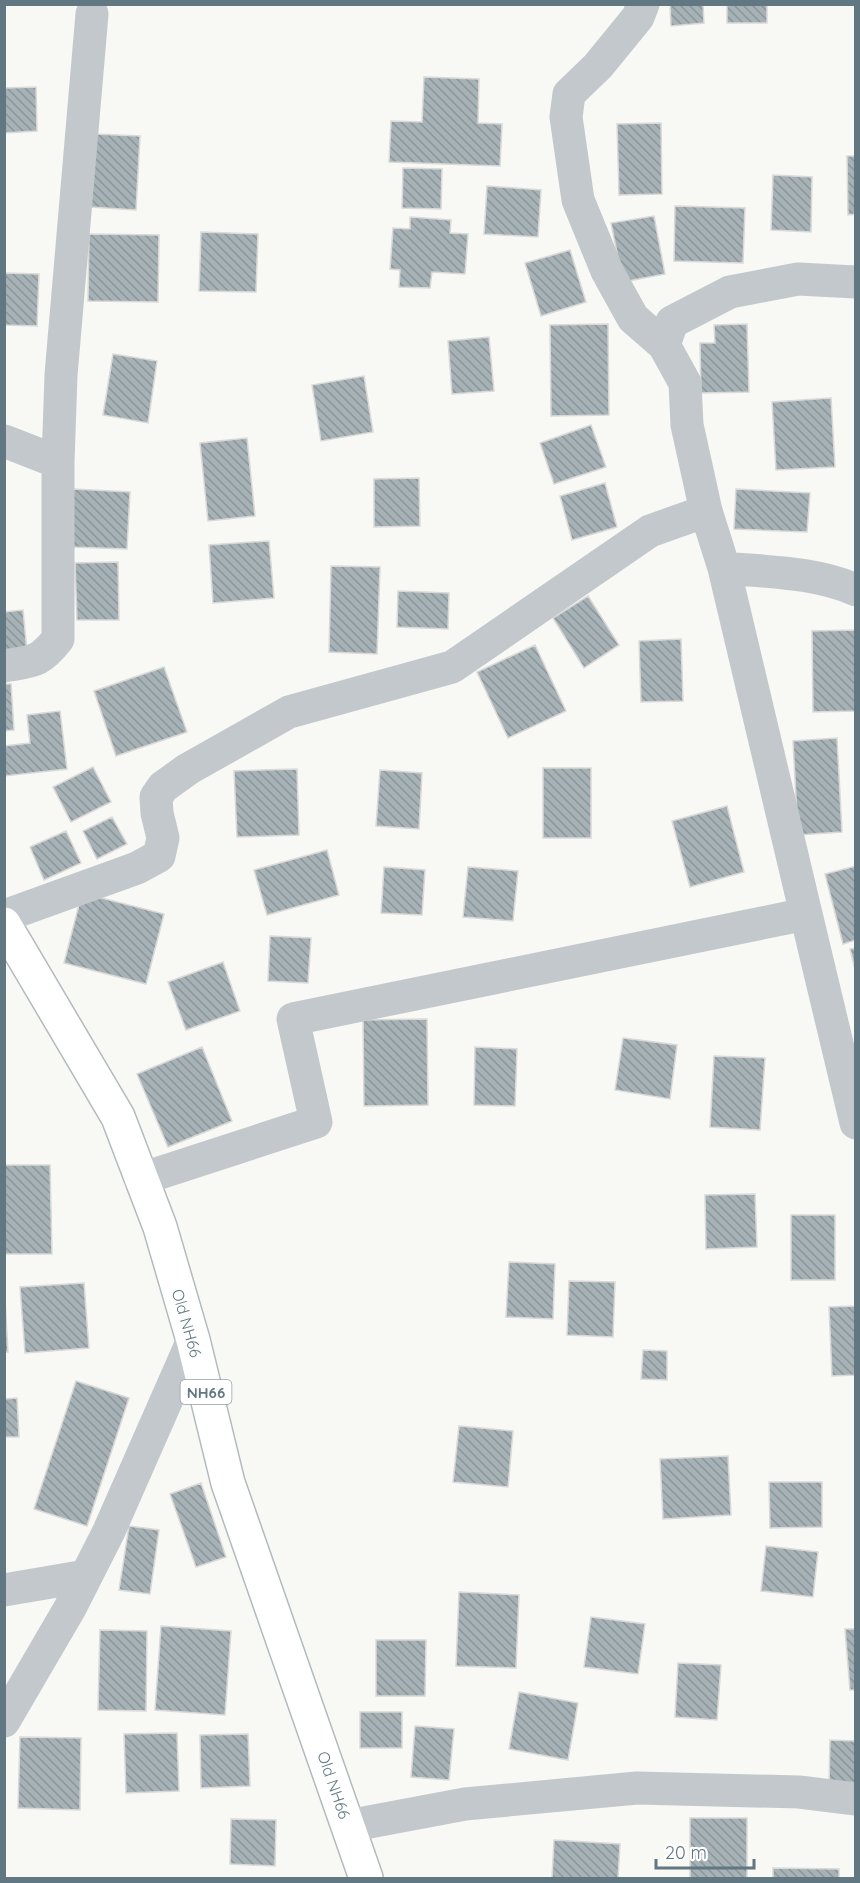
<svg xmlns="http://www.w3.org/2000/svg" width="860" height="1883" font-family="Quicksand,sans-serif">
<defs>
<pattern id="building-back-hatch" width="6" height="6" patternUnits="userSpaceOnUse" patternTransform="scale(1.5)"><rect width="6" height="6" fill="#a7b2b7"/><path d="M-1 5l2 2M0 0l6 6M5-1l2 2" fill="none" stroke="#8b969a"/></pattern>
</defs>
<rect width="100%" height="100%" fill="#f8f8f5"/>
<!-- building -->
<path fill="url(#building-back-hatch)" stroke="#dad9d7" stroke-width="1.5" d="M670,4h33l1,19 -33,3z
M727,4h40v19h-40z
M424,77l55,2 -1,44 24,1 -2,42 -111,-4 2,-41 31,1z
M36,87l1,44 -33,2v-45z
M661,123l1,71 -43,1 -2,-71z
M94,134l46,2 -4,74 -46,-3z
M847,156h9v58l-8,1z
M403,168l39,1 -1,40 -39,-1z
M773,175l39,2 -1,55 -40,-2z
M487,186l54,4 -3,47 -54,-3z
M675,206l70,2 -2,55 -69,-2z
M654,216l11,58 -42,8 -12,-59z
M410,217l41,3 -1,13 18,1 -3,40 -33,-2 -2,16 -31,-1 1,-17 -10,-1 3,-41 17,1z
M201,232l57,2 -2,58 -57,-1z
M89,234l70,1 -1,67 -70,-1z
M570,250l16,52 -45,14 -16,-53z
M4,273l35,1 -2,52 -33,-1z
M608,324l1,91 -58,1 -1,-91z
M747,324l2,68 -48,1 -1,-50h15l-1,-18z
M489,337l5,54 -42,3 -4,-53z
M113,354l44,7 -9,62 -45,-8z
M364,376l9,56 -52,9 -9,-56z
M831,398l4,69 -59,3 -4,-68z
M591,425l15,42 -52,17 -14,-41z
M247,438l8,78 -47,5 -8,-78z
M419,478l1,48 -46,1v-48z
M605,483l12,44 -45,13 -12,-44z
M73,489l57,3 -3,57 -57,-2z
M736,489l74,4 -3,39 -73,-3z
M269,541l5,57 -61,5 -4,-58z
M118,562l1,58h-42l-2,-57z
M331,566l49,1 -3,87 -48,-2z
M398,591l51,2 -1,36 -51,-2z
M588,596l31,49 -35,23 -31,-50z
M23,610l4,41 -23,2v-41z
M856,630v81l-43,1 -1,-81z
M681,639l2,62 -42,1 -2,-61z
M535,645l31,66 -58,27 -31,-66z
M164,667l23,65 -71,24 -22,-65z
M4,684h7l3,46 -10,1z
M60,711l7,58 -63,7v-30l26,-3 -3,-28z
M837,738l5,94 -44,3 -5,-94z
M93,767l18,35 -40,20 -18,-35z
M543,768h48v70h-48z
M297,769l2,66 -62,2 -3,-66z
M380,770l42,3 -3,56 -43,-3z
M727,806l17,66 -54,15 -18,-66z
M112,817l15,27 -30,15 -14,-28z
M66,831l15,32 -37,17 -14,-33z
M327,850l12,45 -72,20 -13,-45z
M856,866v74l-13,4 -18,-70z
M384,867l41,3 -3,45 -41,-2z
M468,867l50,4 -5,50 -50,-4z
M82,893l82,21 -18,70 -82,-21z
M270,936l41,2 -3,45 -40,-2z
M856,948v25l-6,-24z
M223,962l17,49 -54,19 -18,-48z
M427,1019l1,86 -64,1 -1,-86z
M623,1038l54,7 -7,54 -55,-9z
M202,1047l30,74 -64,26 -31,-73z
M475,1047l42,2 -2,57 -41,-1z
M714,1056l51,2 -5,72 -50,-3z
M4,1165h46l2,89h-48z
M755,1194l2,53 -51,2 -1,-54z
M791,1215h44v65h-44z
M509,1262l46,2 -2,55 -47,-2z
M569,1281l46,1 -2,55 -46,-2z
M84,1283l5,65 -64,5 -5,-66z
M4,1284l4,68h-4z
M856,1306v69l-24,1 -3,-69z
M643,1350l24,1v29l-26,-1z
M76,1381l53,17 -42,128 -53,-17z
M17,1398l2,39h-15v-38z
M459,1426l54,5 -5,56 -55,-5z
M728,1456l3,59 -68,4 -3,-60z
M769,1482h53v45l-52,1z
M201,1483l25,74 -30,10 -26,-73z
M129,1526l30,4 -9,64 -31,-4z
M766,1546l52,6 -5,45 -52,-6z
M459,1592l60,3 -3,73 -60,-2z
M591,1617l54,7 -7,50 -54,-7z
M161,1626l70,5 -6,84 -70,-5z
M845,1629h11v61h-6z
M100,1630l47,1 -1,80 -48,-1z
M376,1640h50l-1,56h-49z
M678,1663l43,2 -4,55 -42,-3z
M519,1692l59,11 -10,57 -59,-11z
M360,1712h42v36h-42z
M415,1726l39,3 -5,51 -38,-3z
M177,1733l2,58 -53,2 -2,-59z
M248,1734l2,52 -49,2 -1,-53z
M20,1737l61,1 -1,72 -62,-2z
M830,1740l26,1v46l-27,-1z
M690,1818h57v60h-57z
M231,1819l45,1 -1,46 -45,-2z
M554,1840l66,4 -2,34h-66z
M773,1868l66,1v9h-66z"/>
<g fill="none" stroke-linecap="round" stroke-linejoin="round">
<defs>
<path id="primary" d="M4,924l114,193 42,110 33,113 35,143 138,395"/>
</defs>
<!-- primary casing -->
<use href="#primary" stroke="#b3babd" stroke-width="36"/>
<!-- street -->
<path stroke="#c2c8cb" stroke-width="33" d="M643,4l-5,13 -40,49 -29,28 -3,23 12,83 29,71 26,47 31,27
M4,441l54,21
M724,568c43,4 92,4 132,22
M4,666c29,-5 35,-3 54,-27v-177l3,-87 31,-361
M806,914l50,209
M4,916l133,-48 22,-12 4,-18 -6,-25 -1,-16 7,-10 25,-18 101,-57 163,-45 198,-136 56,-20 -19,-86 -2,-42 -21,-38 8,-23 58,-30 68,-13 58,3
M141,1179l175,-57 -23,-103 513,-105 -82,-346 -18,-57
M4,1590l82,-14
M4,1721l66,-113 39,-77 84,-191
M348,1826l117,-22 172,-16 162,4 57,7"/>
<!-- primary -->
<use href="#primary" stroke="#fff" stroke-width="33"/>
</g>
<g text-anchor="middle" dominant-baseline="central" stroke-width="6" stroke-linejoin="round" paint-order="stroke">
<!-- shield labels -->
<rect fill="#fff" stroke="#90a0a8" stroke-width="1.5" x="180.5" y="1380" width="51" height="24" rx="4.5"/>
<g font-size="15" font-weight="bold" fill="#617782">
<text x="206" y="1392">NH66</text>
</g>
<!-- street labels -->
<g font-size="16" fill="#617782" stroke="#fff">
<text transform="translate(187 1323) rotate(74)">Old NH66</text>
<text transform="translate(334 1785) rotate(71)">Old NH66</text>
</g>
</g>
<!-- border -->
<rect width="860" height="1883" fill="none" stroke="#617782" stroke-width="12"/>
<!-- scale -->
<path d="M656 1859v9h98v-9" fill="none" stroke="#617782" stroke-width="3"/>
<text x="665" y="1859" font-size="18" fill="#617782" stroke="#ffffff" stroke-width="4.5" paint-order="stroke">20 m</text>
</svg>
